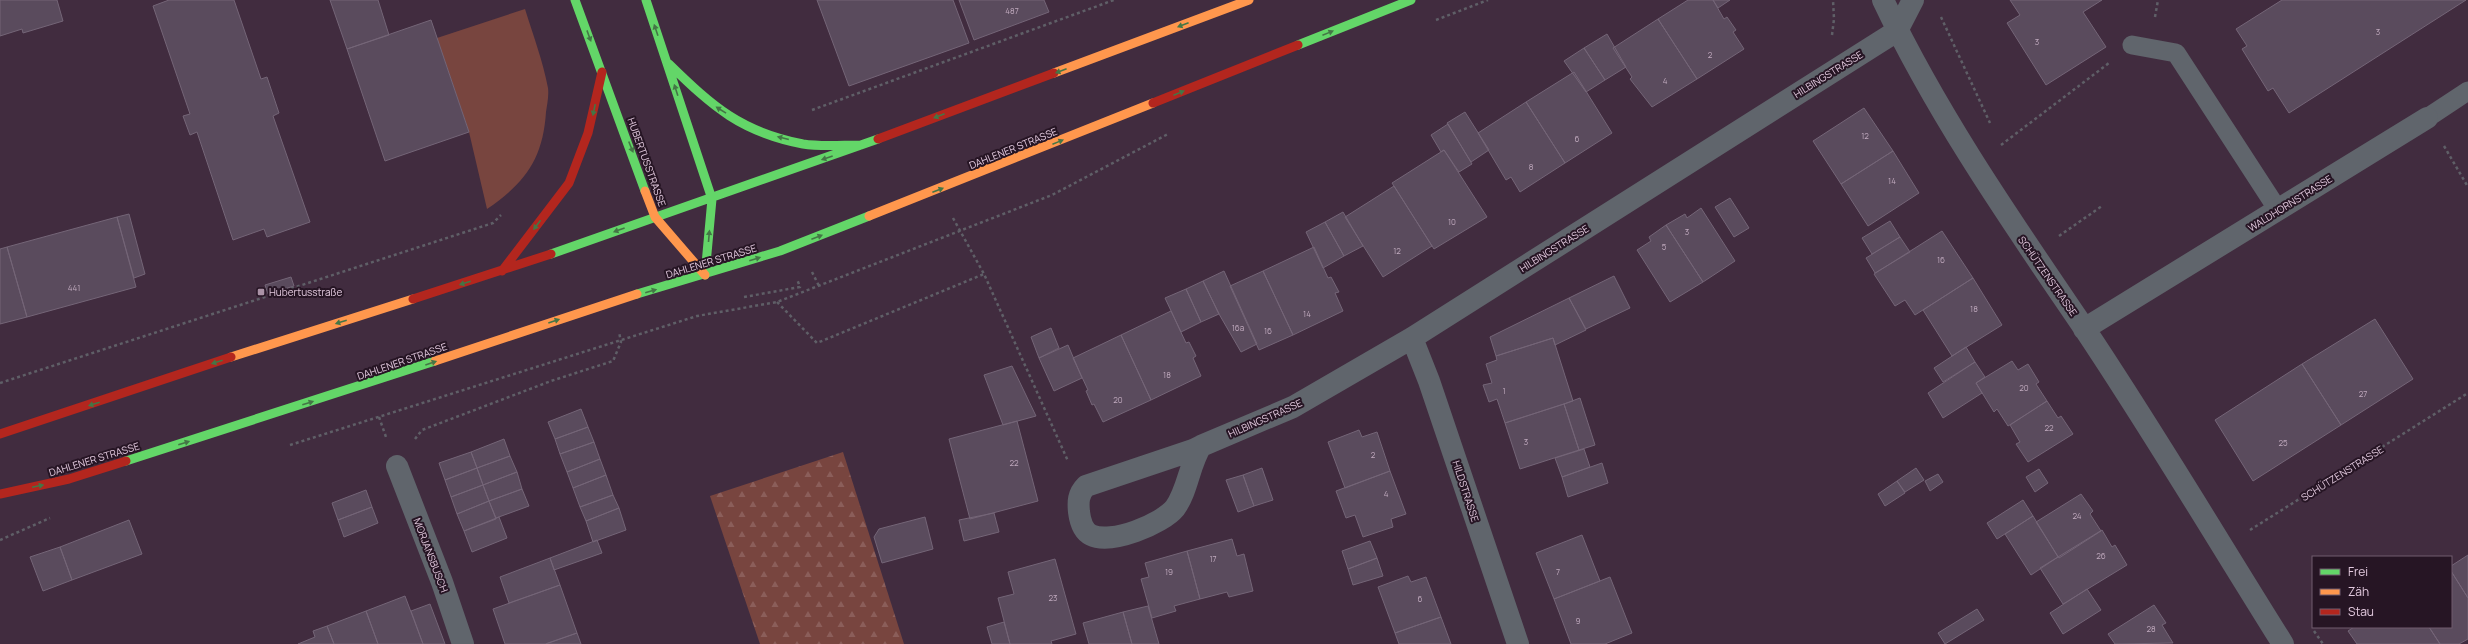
<svg xmlns="http://www.w3.org/2000/svg" width="2468" height="644" font-family="Manrope,sans-serif">
<defs>
<pattern id="forest-firs" width="22" height="20" patternUnits="userSpaceOnUse"><rect width="22" height="20" fill="#78453f"/><path d="M5 1l3.5 6h-7zM16 11l3.5 6h-7z" fill="#8b5e5a"/></pattern>
</defs>
<rect width="100%" height="100%" fill="#412c3f"/>
<!-- green -->
<path fill="#78453f" d="M525,9c8,26 18,52 23,79 1,8 -1,17 -2,24 -3,47 -21,71 -59,97l-18,-77 -32,-94z"/>
<!-- forest -->
<path fill="url(#forest-firs)" d="M843,452l61,192h-144l-50,-148z"/>
<!-- building -->
<path fill="#5a4b5d" stroke="#746577" d="M0,0h57l6,21 -40,12 -1,-4 -22,7z
M169,0h65l27,79 6,-2 12,36 -6,3 37,106 -43,15 -3,-8 -31,11 -36,-108 -7,3 -7,-19 7,-2 -37,-108z
M330,0h48l11,35 -42,14z
M817,0h136l16,43 -120,43z
M959,0h85l5,12 -75,28z
M1688,0h25l11,19 3,-2 9,13 -3,2 11,17 -47,30 -39,-60z
M1713,0h17l-12,8z
M2010,0h92l-19,12 23,35 -60,38 -39,-62 13,-8z
M2282,0h184l-177,113 -16,-25 -5,3 -26,-42 5,-3 -11,-17z
M1658,19l39,60 -45,28 -22,-28 2,-2 -19,-29z
M431,20l38,112 -84,29 -38,-112z
M1607,34l19,33 -21,13 -21,-32z
M1584,48l21,32 -19,12 -22,-31z
M1574,72l38,61 -47,30 -39,-61z
M1526,102l39,61 -45,29 -9,-15 -5,3 -28,-47z
M1864,108l29,43 -52,33 -28,-43z
M1465,112l24,38 -18,12 -24,-39z
M1448,124l24,40 -13,8 -15,-22 -3,2 -10,-17z
M1444,150l43,67 -53,32 -42,-66z
M1893,151l26,42 -51,33 -27,-42z
M1394,186l38,60 -49,31 -38,-60z
M1730,198l19,30 -15,9 -19,-30z
M1701,208l34,53 -32,21 -37,-57 19,-11 2,4z
M1343,212l20,34 -19,10 -19,-34z
M129,214l16,60 -11,4 -17,-61z
M117,217l19,70 -109,30 -20,-70z
M1890,221l10,16 -28,17 -10,-16z
M1325,222l19,34 -21,12 -17,-36z
M1666,225l37,57 -33,20 -33,-52 14,-9 -2,-4z
M1942,231l31,47 -58,37 -10,-15 -10,6 -21,-32z
M1900,237l10,15 -35,21 -9,-15z
M7,247l20,70 -27,7v-75z
M1314,247l14,31 3,-1 8,15 -4,1 8,18 -50,24 -30,-64z
M1224,271l33,73 -16,8 -22,-38 -16,-33z
M1263,271l30,64 -34,15 -29,-64z
M1614,276l16,32 -44,21 -17,-31z
M291,277l3,9 -26,8 -3,-9z
M1973,278l29,47 -50,31 -29,-46z
M1203,281l16,33 -18,8 -15,-33z
M1186,289l15,33 -20,10 -16,-34z
M1569,298l17,32 -31,15 -2,-7 -57,18 -6,-19z
M1171,311l15,32 3,-1 7,14 -3,2 8,18 -50,24 -30,-65z
M2375,319l38,60 -72,46 -39,-61z
M1051,328l8,20 -20,10 -8,-21z
M1121,335l30,65 -48,22 -9,-18 -2,1 -6,-14 2,-1 -15,-32z
M1553,338l20,63 -68,22 -8,-24 -8,3 -6,-17 9,-2 -6,-19 11,-4 -1,-4z
M1068,345l14,33 -28,13 -15,-33z
M1966,347l9,15 -32,20 -9,-14z
M2012,361l6,9 10,-6 11,18 -3,2 11,17 -39,25 -11,-17 -3,3 -18,-29z
M1975,362l10,15 -9,6 6,10 -39,25 -15,-25z
M2302,364l39,61 -88,56 -38,-61z
M1012,366l24,50 -33,9 -19,-50z
M1580,398l15,47 -16,5 -15,-46z
M2047,401l11,17 3,-2 12,18 -45,28 -12,-18 4,-2 -10,-17z
M1564,404l15,46 -59,19 -15,-46z
M581,409l7,18 -33,12 -7,-17z
M1017,421l21,80 -68,18 -21,-80z
M588,427l6,15 -34,12 -5,-15z
M1359,430l3,7 15,-5 13,39 -45,17 -17,-46z
M504,439l6,17 -33,12 -6,-16z
M594,442l6,17 -33,13 -7,-18z
M1584,449l6,18 -28,10 -7,-19z
M471,452l6,16 -32,12 -6,-17z
M510,456l7,16 -34,13 -6,-17z
M600,459l6,16 -33,13 -6,-16z
M1602,463l6,20 -40,14 -6,-20z
M477,468l6,17 -32,12 -6,-17z
M1262,468l11,32 -19,6 -11,-31z
M1916,468l8,12 -19,12 -8,-11z
M2039,469l9,14 -13,9 -9,-15z
M1390,471l16,43 -15,5 2,8 -30,10 -8,-22 -9,3 -10,-27z
M517,472l5,17 -33,12 -6,-16z
M1938,474l5,8 -13,9 -5,-10z
M606,475l7,20 -33,12 -7,-19z
M1243,475l11,31 -16,6 -12,-32z
M1897,481l8,12 -20,13 -7,-12z
M483,485l6,16 -32,13 -6,-17z
M522,489l7,17 -33,12 -7,-17z
M366,490l6,17 -34,13 -6,-17z
M2081,494l12,17 -3,3 11,17 -42,27 -23,-36z
M613,495l6,13 -33,13 -6,-14z
M2023,500l10,16 -36,23 -10,-16z
M489,501l7,18 -32,12 -7,-17z
M372,507l6,16 -34,14 -6,-17z
M619,508l7,22 -33,12 -7,-21z
M994,513l5,19 -35,9 -5,-21z
M2033,516l25,41 -27,18 -26,-41z
M499,517l8,21 -35,14 -8,-21z
M925,517l8,32 -51,14 -8,-26 5,-8z
M129,520l13,34 -70,26 -12,-33z
M2102,530l10,17 3,-2 12,20 -64,39 -23,-36z
M1582,535l18,46 -46,18 -18,-46z
M1232,539l5,17 7,-2 9,37 -24,6 -2,-5 -27,7 -13,-48z
M597,540l5,13 -48,17 -4,-12z
M1370,541l7,17 -29,11 -6,-18z
M60,547l12,33 -29,11 -13,-34z
M1187,551l13,48 -26,7 2,5 -24,7 -11,-39 8,-2 -4,-14z
M2468,555v43l-17,-27v-5z
M550,558l10,27 -51,18 -9,-26z
M1377,558l6,18 -30,9 -5,-16z
M1055,559l21,75 -25,7 1,3h-42l-12,-46 16,-4 -6,-22z
M2451,571l17,27v41l-9,5h-19l-11,-17h22z
M1408,576l3,6 15,-5 15,40 -46,16 -17,-46z
M1610,577l22,56 -27,11h-34l-17,-45z
M560,585l17,48 -32,11h-40l-12,-35z
M2087,589l14,21 -38,24 -13,-21z
M405,596l18,48h-45l-12,-33z
M430,604l15,40h-22l-12,-33z
M2154,605l12,18 -4,2 11,18 -58,1 -7,-10z
M1148,606l11,38h-27l-9,-32z
M1977,609l7,11 -39,24 -7,-11z
M366,611l12,33h-44l-7,-18z
M1123,612l9,32h-43l-6,-21z
M1441,617l10,27h-52l-4,-11z
M1004,622l6,22h-18l-5,-17z
M327,626l7,18h-36l17,-7 -2,-6z
M2354,627h75l11,17h-83l-9,-13z
M577,633l4,11h-35z"/>
<g fill="none" stroke-linecap="round" stroke-linejoin="round">
<!-- path -->
<path stroke="#5f5f67" stroke-width="2.5" stroke-dasharray="3 3" stroke-linecap="butt" d="M1941,17l49,106
M2155,17l3,-17
M1436,20l52,-20
M1832,35l2,-16 -1,-19
M812,110l302,-110
M2001,145l108,-82
M2444,146l24,41
M953,218l31,56 84,187
M2059,236l43,-30
M812,272l7,14
M744,297l56,-10 -3,-8
M777,302l40,41 167,-69
M0,383l493,-160 8,-8
M379,417l7,20
M415,439l7,-9 129,-49 62,-20 8,-19 -2,-10
M290,445l407,-129 80,-14 275,-107 116,-61
M2250,530l218,-137
M0,540l50,-22
M2314,631l9,13"/>
<!-- lane -->
<path stroke="#60656c" stroke-width="19" d="M2132,45l44,8 102,157
M2427,118l41,-27"/>
<!-- street -->
<path stroke="#60656c" stroke-width="22" d="M1883,0c55,116 129,222 201,328 69,103 133,211 199,316
M1897,31l16,-31
M2084,329l343,-211
M1412,338l17,43 89,263
M1201,446c-12,19 -13,44 -26,62 -13,16 -64,37 -84,27 -8,-4 -11,-15 -12,-23 -1,-10 -1,-18 7,-26l107,-36 8,-4 92,-39 119,-69 485,-307
M397,466l45,116 21,62"/>
<!-- fast -->
<path stroke="#63d668" stroke-width="9" d="M575,0l70,191
M646,0l66,199 -7,76
M1298,45l113,-45
M669,64c44,43 72,68 134,80 18,3 39,1 58,1
M551,254l327,-115
M637,294l143,-43 89,-35
M126,461l309,-100"/>
<!-- slow -->
<path stroke="#ff974d" stroke-width="9" d="M1054,73l195,-73
M645,191l10,26 50,58
M869,216l284,-113
M231,357l182,-58
M435,361l202,-67"/>
<!-- jam -->
<path stroke="#b3261e" stroke-width="9" d="M1153,103l145,-58
M878,139l176,-66
M502,271l67,-88 19,-50 14,-61
M413,299l138,-45
M0,434l231,-77
M0,494l69,-15 57,-18"/>
</g>
<!-- one-way arrows -->
<defs><path id="oneway-solid" d="M-6-.8H1V-3.2L6.5 0L1 3.2V.8H-6Z"/></defs>
<g fill="#447646">
<use href="#oneway-solid" transform="translate(1183 25) rotate(159)"/>
<use href="#oneway-solid" transform="translate(656 30) rotate(-109)"/>
<use href="#oneway-solid" transform="translate(1328 33) rotate(-22)"/>
<use href="#oneway-solid" transform="translate(589 36) rotate(70)"/>
<use href="#oneway-solid" transform="translate(1061 71) rotate(159)"/>
<use href="#oneway-solid" transform="translate(676 90) rotate(-108)"/>
<use href="#oneway-solid" transform="translate(1179 93) rotate(-22)"/>
<use href="#oneway-solid" transform="translate(594 110) rotate(102)"/>
<use href="#oneway-solid" transform="translate(721 110) rotate(-148)"/>
<use href="#oneway-solid" transform="translate(939 116) rotate(159)"/>
<use href="#oneway-solid" transform="translate(783 138) rotate(-166)"/>
<use href="#oneway-solid" transform="translate(1058 142) rotate(-22)"/>
<use href="#oneway-solid" transform="translate(631 147) rotate(68)"/>
<use href="#oneway-solid" transform="translate(827 158) rotate(161)"/>
<use href="#oneway-solid" transform="translate(938 190) rotate(-21)"/>
<use href="#oneway-solid" transform="translate(537 225) rotate(127)"/>
<use href="#oneway-solid" transform="translate(619 230) rotate(160)"/>
<use href="#oneway-solid" transform="translate(709 236) rotate(-85)"/>
<use href="#oneway-solid" transform="translate(817 237) rotate(-21)"/>
<use href="#oneway-solid" transform="translate(755 259) rotate(-18)"/>
<use href="#oneway-solid" transform="translate(465 283) rotate(163)"/>
<use href="#oneway-solid" transform="translate(651 291) rotate(-16)"/>
<use href="#oneway-solid" transform="translate(554 321) rotate(-19)"/>
<use href="#oneway-solid" transform="translate(341 322) rotate(163)"/>
<use href="#oneway-solid" transform="translate(217 362) rotate(162)"/>
<use href="#oneway-solid" transform="translate(431 363) rotate(-19)"/>
<use href="#oneway-solid" transform="translate(308 403) rotate(-18)"/>
<use href="#oneway-solid" transform="translate(94 404) rotate(162)"/>
<use href="#oneway-solid" transform="translate(184 443) rotate(-18)"/>
<use href="#oneway-solid" transform="translate(38 486) rotate(-12)"/>
</g>
<!-- markers -->
<rect fill="#aa92a6" stroke="#261524" stroke-width="1.5" x="257" y="288" width="8" height="8" rx="2"/>
<g text-anchor="middle" dominant-baseline="central" stroke-width="4" stroke-linejoin="round" paint-order="stroke">
<!-- number labels -->
<g font-size="8" fill="#c0aabe">
<text x="1012" y="10">487</text>
<text x="2378" y="31">3</text>
<text x="2037" y="41">3</text>
<text x="1710" y="54">2</text>
<text x="1665" y="80">4</text>
<text x="1865" y="135">12</text>
<text x="1577" y="138">6</text>
<text x="1531" y="166">8</text>
<text x="1892" y="180">14</text>
<text x="1452" y="221">10</text>
<text x="1687" y="231">3</text>
<text x="1664" y="246">5</text>
<text x="1397" y="250">12</text>
<text x="1941" y="259">16</text>
<text x="74" y="287">441</text>
<text x="1974" y="308">18</text>
<text x="1307" y="313">14</text>
<text x="1238" y="327">16a</text>
<text x="1268" y="330">16</text>
<text x="1167" y="374">18</text>
<text x="2024" y="387">20</text>
<text x="1504" y="390">1</text>
<text x="2363" y="393">27</text>
<text x="1118" y="399">20</text>
<text x="2049" y="427">22</text>
<text x="1526" y="441">3</text>
<text x="2283" y="442">25</text>
<text x="1373" y="454">2</text>
<text x="1014" y="462">22</text>
<text x="1386" y="493">4</text>
<text x="2077" y="515">24</text>
<text x="2101" y="555">26</text>
<text x="1213" y="558">17</text>
<text x="1169" y="571">19</text>
<text x="1558" y="571">7</text>
<text x="1053" y="597">23</text>
<text x="1420" y="598">6</text>
<text x="1578" y="620">9</text>
<text x="2151" y="628">28</text>
</g>
<!-- street labels -->
<g font-size="10" fill="#e2c9de" stroke="#261524">
<text transform="translate(1828 74) rotate(-32)">HILBINGSTRASSE</text>
<text transform="translate(1013 148) rotate(-22)">DAHLENER STRASSE</text>
<text transform="translate(647 162) rotate(70)">HUBERTUSSTRASSE</text>
<text transform="translate(2290 203) rotate(-32)">WALDHORNSTRASSE</text>
<text transform="translate(1554 248) rotate(-32)">HILBINGSTRASSE</text>
<text transform="translate(711 261) rotate(-17)">DAHLENER STRASSE</text>
<text transform="translate(2048 276) rotate(55)">SCHÜTZENSTRASSE</text>
<text transform="translate(402 361) rotate(-19)">DAHLENER STRASSE</text>
<text transform="translate(1265 418) rotate(-24)">HILBINGSTRASSE</text>
<text transform="translate(94 459) rotate(-17)">DAHLENER STRASSE</text>
<text transform="translate(2342 473) rotate(-32)">SCHÜTZENSTRASSE</text>
<text transform="translate(1466 491) rotate(72)">HILDSTRASSE</text>
<text transform="translate(431 555) rotate(69)">MORJANSBUSCH</text>
</g>
<!-- poi labels -->
<g font-size="10" fill="#e2c9de" stroke="#261524" text-anchor="start">
<text x="269" y="292">Hubertusstraße</text>
</g>
</g>
<!-- legend -->
<rect x="2312" y="556" width="140" height="72" fill="#261524" stroke="#715d6e"/>
<rect x="2320" y="569" width="20" height="6" fill="#63d668" stroke="#715d6e"/>
<text x="2348" y="576" font-size="12" fill="#e2c9de">Frei</text>
<rect x="2320" y="589" width="20" height="6" fill="#ff974d" stroke="#715d6e"/>
<text x="2348" y="596" font-size="12" fill="#e2c9de">Zäh</text>
<rect x="2320" y="609" width="20" height="6" fill="#b3261e" stroke="#715d6e"/>
<text x="2348" y="616" font-size="12" fill="#e2c9de">Stau</text>
</svg>
